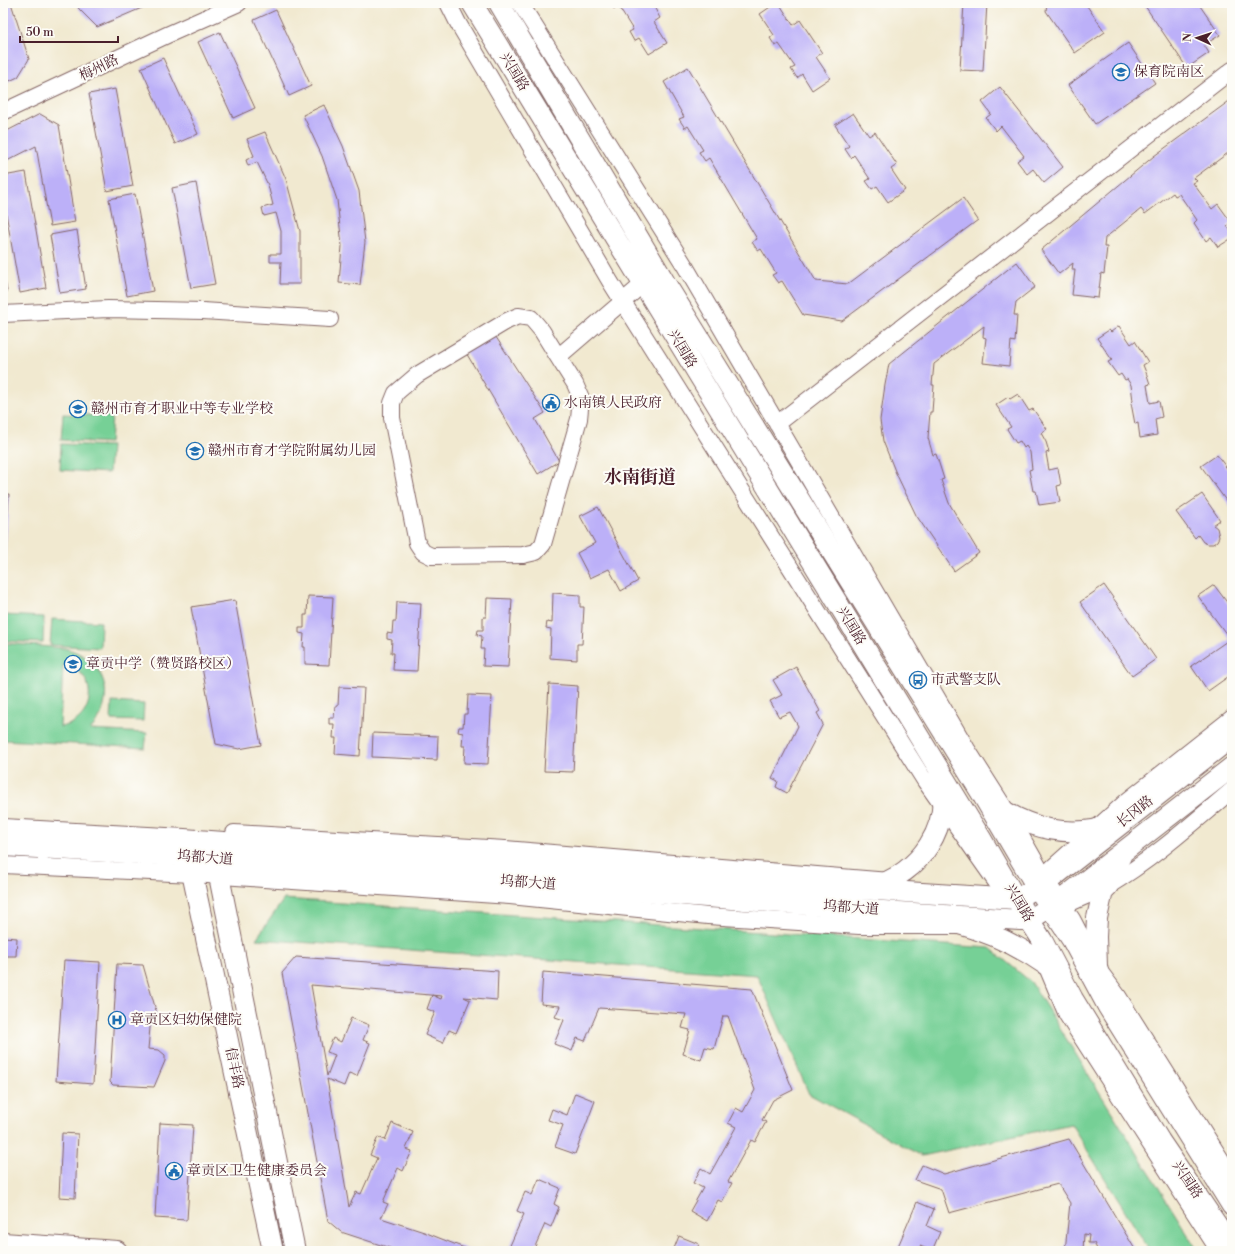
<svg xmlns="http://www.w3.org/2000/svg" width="1235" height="1254" font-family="'Libre Bodoni','Noto Serif SC',serif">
<rect width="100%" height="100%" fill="#fdfcf7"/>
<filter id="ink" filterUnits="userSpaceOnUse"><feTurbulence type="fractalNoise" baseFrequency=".025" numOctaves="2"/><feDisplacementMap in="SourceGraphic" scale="8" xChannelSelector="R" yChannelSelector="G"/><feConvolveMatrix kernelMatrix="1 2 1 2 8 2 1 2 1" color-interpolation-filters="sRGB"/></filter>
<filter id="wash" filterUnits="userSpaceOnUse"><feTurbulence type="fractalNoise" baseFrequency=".012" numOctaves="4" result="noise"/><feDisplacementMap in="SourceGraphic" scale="16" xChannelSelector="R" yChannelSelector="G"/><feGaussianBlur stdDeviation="0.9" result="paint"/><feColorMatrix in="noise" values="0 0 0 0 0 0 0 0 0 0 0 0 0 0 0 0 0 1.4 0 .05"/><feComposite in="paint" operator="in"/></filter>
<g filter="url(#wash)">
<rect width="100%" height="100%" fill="#f1e9d0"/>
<!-- green -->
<path fill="#76d096" stroke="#607860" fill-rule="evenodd" d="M63,414l49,2 -2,27 -49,-3z
M61,444l50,2 -2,27 -49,-3z
M3,615l41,2 -1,26 -40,-2z
M52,619l49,3 -1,26 -50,-3z
M3,643l61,5c30,7 50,33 38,64 -2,7 -7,12 -12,18l57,3 -2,15 -142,-8zM63,665c36,5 35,56 -3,62z
M112,702l32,2 -1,17 -32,-1z
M284,899l706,49 41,34 167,269h-48l-79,-127 -149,32 -113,-62 -52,-119 -501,-36z"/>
<g id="blocks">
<!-- building -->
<path fill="#bcb0f8" d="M3,3h8l18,56 -11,18 -15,7z
M76,3h66l2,4 -47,20 -18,-18z
M611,3h41l8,15 -6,4 13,21 -18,11 -10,-16 -5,3 -5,-9 4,-2 -15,-24 -4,3z
M776,3h3l14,22 7,-5 22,33 -6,4 14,21 -18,12 -10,-16 -5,4 -6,-9 4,-2 -16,-23 -4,2 -5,-8 4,-3 -14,-21z
M964,3h23l-4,68 -23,-1z
M1047,3h38l20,29 -30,21 -29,-42z
M1143,3h55l22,32 -16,10 5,8 -22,15z
M276,10l35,76 -22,10 -35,-76z
M220,32l35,76 -22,10 -35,-76z
M1128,43l27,40 -60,41 -27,-39z
M163,58l35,76 -23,10 -34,-76z
M688,67l128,214 32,3 115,-86 15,22 -136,101 -39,-6 -21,-34 -4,2 -6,-8 4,-2 -15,-24 -3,2 -6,-9 5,-3 -48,-81 -4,3 -6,-9 4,-2 -15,-24 -3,2 -6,-9 5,-2 -20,-35z
M1000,87l63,80 -19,16 -11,-14 -6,5 -10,-13 7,-5 -23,-30 -5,5 -10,-13 5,-4 -9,-12z
M115,89l18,97 -26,5 -18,-97z
M1232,99v51l-38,28 3,3 -4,2 19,26 6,-5 13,18 -4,4 5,7v5l-14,9 -7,-10 -5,4 -12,-18 3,-3 -18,-26 -4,2 -2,-3 -28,21 -4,-5 -36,29 -1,9h3l-3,27 -3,-1 -3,25 -26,-3 3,-25h-3l1,-7 -14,11 -18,-24 113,-94z
M324,105l19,41 16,45 6,51 -5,43 -21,-2 3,-37 -5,-46 -15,-44 -19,-41z
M853,113l16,23 6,-4 22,33 -6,4 14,21 -17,12 -11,-16 -5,3 -6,-8 4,-2 -16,-24 -3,3 -6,-9 4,-3 -14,-21z
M40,114l19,11 16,97 -25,4 -14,-80 -33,17v-30z
M265,132l21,47 14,52v53h-20l1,-22h-11v-8h11v-23l-5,-18 -12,3 -2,-8 11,-3 -5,-20 -11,-23 -9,4 -2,-6 8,-4 -7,-17z
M26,172l20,116 -26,5 -17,-97v-20z
M196,183l19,101 -24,4 -19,-100z
M135,194l18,97 -26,5 -18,-97z
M77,230l9,59 -26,4 -10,-58z
M1017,262l18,25 -19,15 -2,13h3l-2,27 -4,-1 -2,25 -26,-3 3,-25 -3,-1 1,-11 -50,38 -2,21h2l-2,27h-2l-2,26 5,17 3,-1 8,25 -3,1 8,23 30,50 -25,18 -38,-56 -21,-44 -12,-30 -3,-21 5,-35 4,-21z
M4,275l3,16 -4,1v-16z
M1119,326l12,18 4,-3 13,21 -5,3 4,10 3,9 -3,1 3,18 9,-2 3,16 -7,2 2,16 -17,3 -2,-15 -3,1 -4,-21 2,-2 -2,-16 -4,-6 -2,1 -4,-6 -3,2 -10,-14 4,-2 -15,-22 12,-8 2,2z
M494,334l51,79 -10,6 24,42 -21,13 -73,-123z
M1018,394l11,17 4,-2 14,20 -6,4 5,9 3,10 -3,1 3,17 9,-2 3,17 -4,1 3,16 -21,3 -3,-14h-3l-4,-21 3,-1 -2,-17 -4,-6 -2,2 -4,-7 -4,2 -9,-14 4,-2 -15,-22 12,-8 2,2z
M1217,455l15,20v34l-31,-43z
M3,494h6l-5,79h-1z
M1202,494l18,26 -7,5 4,3 2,9 -2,4 -4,3h-5l-5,-2 -5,-7 -3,3 -19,-26z
M598,507l40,74 -17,10 -12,-22 -19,9 -13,-25 18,-10 -15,-27z
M1104,585l52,74 -24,17 -52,-74z
M1214,585l18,24v65l-24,17 -17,-25 39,-27 -32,-43z
M553,593l27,2v12h4l-2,37h-5v16l-27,-2 1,-29 -5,-1 1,-6 5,1z
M308,596l25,1 -4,68 -24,-1v-17h-2l1,-13 -5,-1v-5h5v-13h3z
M487,598l25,1 -4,68 -25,-1 1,-17h-3l1,-13 -5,-1 1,-5h5v-13h3z
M235,600l26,145 -22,4 -23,-5 -25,-137z
M397,602l24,1 -4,68 -24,-1 1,-17h-3l1,-13 -5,-1v-6l5,1 1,-13h3z
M796,667l24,44 -3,2 6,11 -36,69 -11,-6 2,-6 -6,-3 26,-52 -8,-14 -11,5 -9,-16 12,-6 -9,-15z
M549,684l29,2 -5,86 -29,-1z
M339,687l25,1 -4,68 -25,-2 1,-16h-3l1,-14h-5v-6h5l1,-12h3z
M468,695l24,1 -4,68 -24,-1 1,-17h-3l1,-13 -5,-1 1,-5h4l1,-13h3z
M373,733l65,3 -1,24 -65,-3z
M3,937l14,1 -1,18h-13z
M296,957l202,14 -1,29 -33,-3 6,3 -14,33 -7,-3 -6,13 -18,-8 10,-23 -8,-3 5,-14 9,4 1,-3 -131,-11 16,91 8,-21 -8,-3 6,-14 8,4 10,-24 18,7 -6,15 7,3 -13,33 -8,-3 -5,13 -17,-7 22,128 7,-15 5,2 16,-36 -7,-3 8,-18 7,3 7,-17 21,9 -7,17 6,2 -9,20 -5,-3 -15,34 5,2 -7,14 43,14 48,19h-73l-58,-19 -13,-11 -46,-248z
M64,960l36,2 -7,122 -37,-3z
M117,964l26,1 14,49 -2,3h-4l-3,32 11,1 6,5v6l-11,26 -41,-2 -3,-3z
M543,972l209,17 41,101 -20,10 -11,20 4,2 -11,20 -4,-2 -23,42 4,1 -10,19 -4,-2 -11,21 -17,-10 13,-23 -10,-5 8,-15 9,6 26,-47 -8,-4 8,-15 7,4 12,-22 -27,-74h-5l-9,33 -9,-2 -4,13 -18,-6 7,-24 -8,-2 4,-14 -87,-6 -14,33 -8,-3 -5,13 -18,-7 10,-24 -9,-3 5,-11 -19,-2z
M575,1093l20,8 -20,53 -20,-7 8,-22 -15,-5 4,-11 15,6z
M160,1123l33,2 -6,95 -32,-2z
M62,1133l16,1 -3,64 -16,-1z
M1069,1139l67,112h-38l-4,-8h-6l1,-8 -5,-1 -1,17h-18l5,-48 -12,-19 -109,29 -8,-24 -26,-9 7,-15 22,9z
M539,1179l21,9 -6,16 5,3 -8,20 -6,-3 -12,27h-31l1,-3 5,2 16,-36 -7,-3 8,-19 7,3z
M917,1202l17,7 -7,17 13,6 -8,19 -12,-5 -2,5h-22z
M679,1236l20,8 -3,7h-23z"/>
</g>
</g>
<g filter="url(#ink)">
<use href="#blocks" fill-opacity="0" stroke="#846665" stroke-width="1"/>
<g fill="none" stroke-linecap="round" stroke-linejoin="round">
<defs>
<path id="minor" d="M448,3l10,20 153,260 314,498 76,108
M520,3l165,263 282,483 42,66 38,67 25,37 26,50 20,27 114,181
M3,112l164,-77 72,-32
M3,314l105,-5 95,2 127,8
M558,357l17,27 6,14 -2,21 -36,125 -7,8 -13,3 -92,1 -8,-4 -6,-9 -25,-125v-15l4,-10 21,-18 90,-54 11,-5 13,2 11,13 16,26 85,-73
M777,424l455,-354
M234,833l271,16 384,32
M3,865l190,9 317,22 198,20 151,10h110
M1052,868l75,-67 105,-83
M1061,908c15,-9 32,-14 47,-22 44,-26 85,-63 124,-96
M1046,965l21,50 152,236"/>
<path id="major" d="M472,3l510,837 34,59 26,41 31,59 87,142 72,106
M499,3l167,281 314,507 53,90 39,59 36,67 124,199
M989,801c38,28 83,40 128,22
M3,829l181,10 675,50 157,10 31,-17 185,-145
M186,845l87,406
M3,846l209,12 671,53 137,9h9l31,-19 172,-134
M209,846l10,30 76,375
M872,887c48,-13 82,-62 67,-112
M956,923c30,8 61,22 87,40 5,3 10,6 14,11
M1100,982l-3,-16 -1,-29 1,-19 6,-27 5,-5 1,-10 12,-20
M3,1243l114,8"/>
</defs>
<!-- minor casing -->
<use href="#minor" stroke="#846665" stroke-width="18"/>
<!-- major casing -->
<use href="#major" stroke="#846665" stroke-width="22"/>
<!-- minor -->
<use href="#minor" stroke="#fff" stroke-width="16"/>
<!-- major -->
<use href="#major" stroke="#fff" stroke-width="20"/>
</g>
</g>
<!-- icons -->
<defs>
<symbol id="school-ring" viewBox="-11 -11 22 22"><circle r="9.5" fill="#fdfcf7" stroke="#1f6fb2" stroke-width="1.5"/><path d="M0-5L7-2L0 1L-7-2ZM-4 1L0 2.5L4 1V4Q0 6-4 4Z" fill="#1f6fb2"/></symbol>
<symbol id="civic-ring" viewBox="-11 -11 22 22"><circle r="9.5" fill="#fdfcf7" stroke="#1f6fb2" stroke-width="1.5"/><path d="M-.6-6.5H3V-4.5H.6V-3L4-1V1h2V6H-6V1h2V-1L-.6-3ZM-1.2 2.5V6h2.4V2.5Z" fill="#1f6fb2"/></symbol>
<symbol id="university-ring" viewBox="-11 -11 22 22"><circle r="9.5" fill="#fdfcf7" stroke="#1f6fb2" stroke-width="1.5"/><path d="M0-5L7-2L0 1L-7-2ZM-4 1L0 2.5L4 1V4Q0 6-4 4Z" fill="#1f6fb2"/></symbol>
<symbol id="bus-ring" viewBox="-11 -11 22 22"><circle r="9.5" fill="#fdfcf7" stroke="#1f6fb2" stroke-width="1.5"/><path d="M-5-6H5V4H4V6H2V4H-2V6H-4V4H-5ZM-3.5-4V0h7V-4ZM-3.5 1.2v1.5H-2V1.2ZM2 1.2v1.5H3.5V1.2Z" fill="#1f6fb2"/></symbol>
<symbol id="hospital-ring" viewBox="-11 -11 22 22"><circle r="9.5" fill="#fdfcf7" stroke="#1f6fb2" stroke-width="1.5"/><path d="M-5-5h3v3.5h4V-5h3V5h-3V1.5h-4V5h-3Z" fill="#1f6fb2"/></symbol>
</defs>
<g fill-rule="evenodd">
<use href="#school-ring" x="1111" y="62" width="20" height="20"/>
<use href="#civic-ring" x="541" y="393" width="20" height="20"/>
<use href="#university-ring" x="68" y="399" width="20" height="20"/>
<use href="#school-ring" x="185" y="441" width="20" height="20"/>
<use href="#school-ring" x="63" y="654" width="20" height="20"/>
<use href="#bus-ring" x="908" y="670" width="20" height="20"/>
<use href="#hospital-ring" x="107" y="1010" width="20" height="20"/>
<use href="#civic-ring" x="164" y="1161" width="20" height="20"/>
</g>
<g text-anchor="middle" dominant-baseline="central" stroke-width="4" stroke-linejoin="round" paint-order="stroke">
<!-- street labels -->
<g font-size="14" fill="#4a1f2b" stroke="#fdfcf7">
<text transform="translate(99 68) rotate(-26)">梅州路</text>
<text transform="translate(514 72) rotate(59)">兴国路</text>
<text transform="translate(682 349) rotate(59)">兴国路</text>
<text transform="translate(851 626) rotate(59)">兴国路</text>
<text transform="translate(1135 812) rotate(-38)">长冈路</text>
<text transform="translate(205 858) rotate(4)">坞都大道</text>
<text transform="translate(528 883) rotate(4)">坞都大道</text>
<text transform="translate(1019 903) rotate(59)">兴国路</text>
<text transform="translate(851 908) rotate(4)">坞都大道</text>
<text transform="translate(234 1068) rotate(78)">信丰路</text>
<text transform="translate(1187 1180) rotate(56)">兴国路</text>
</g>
<!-- poi labels -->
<g font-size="14" fill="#4a1f2b" stroke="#fdfcf7" text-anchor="start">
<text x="1134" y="72">保育院南区</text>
<text x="564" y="403">水南镇人民政府</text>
<text x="91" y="409">赣州市育才职业中等专业学校</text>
<text x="208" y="451">赣州市育才学院附属幼儿园</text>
<text x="86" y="664">章贡中学（赞贤路校区）</text>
<text x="931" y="680">市武警支队</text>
<text x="130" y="1020">章贡区妇幼保健院</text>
<text x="187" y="1171">章贡区卫生健康委员会</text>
</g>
<!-- district labels -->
<g font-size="18" font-weight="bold" fill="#4a1f2b" stroke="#fdfcf7">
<text x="640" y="477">水南街道</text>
</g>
</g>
<!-- margin -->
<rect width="1235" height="1254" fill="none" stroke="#fdfcf7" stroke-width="16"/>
<!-- north arrow -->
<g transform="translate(1197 38) rotate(273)" stroke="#fdfcf7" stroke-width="3" paint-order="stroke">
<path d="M0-3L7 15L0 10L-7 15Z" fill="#4a1f2b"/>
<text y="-6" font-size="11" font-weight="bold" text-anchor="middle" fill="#4a1f2b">N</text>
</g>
<!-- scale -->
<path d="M20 36v6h98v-6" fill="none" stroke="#4a1f2b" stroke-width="2"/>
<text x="26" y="36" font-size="12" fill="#4a1f2b" stroke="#fdfcf7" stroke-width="3" paint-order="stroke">50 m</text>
</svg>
